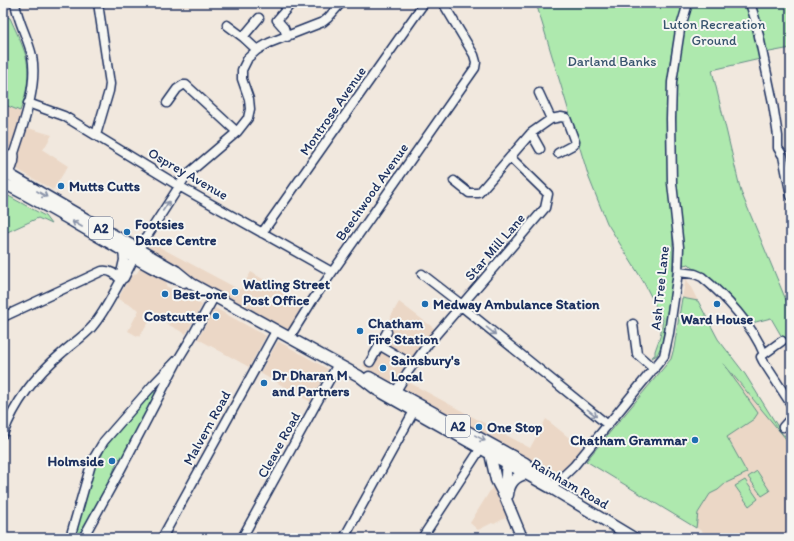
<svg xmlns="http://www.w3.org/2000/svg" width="794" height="541" font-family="Itim,sans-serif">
<rect width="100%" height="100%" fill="#f1e8de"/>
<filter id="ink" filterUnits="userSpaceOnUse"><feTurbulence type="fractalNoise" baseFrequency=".025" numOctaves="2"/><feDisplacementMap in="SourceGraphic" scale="8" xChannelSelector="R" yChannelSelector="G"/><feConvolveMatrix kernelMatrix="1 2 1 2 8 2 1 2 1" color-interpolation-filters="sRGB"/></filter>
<g filter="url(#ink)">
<!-- built -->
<path fill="#ebd7c6" d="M3,104l17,7 8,17 24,7 -9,15 25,16 -15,24 -50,-29z
M148,241l92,49 11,-18 55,33 -16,27 -147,-82z
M140,268l27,14 -1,4 36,19 -16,29 -17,-9 -13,-13 -17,25 -11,-6 11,-21 -21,-11 12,-22 7,-4z
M686,278l12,23 -16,-3z
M399,302l36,27 -17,20 -19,28 131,71 16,-29 37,30 -29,31 -28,-23 -15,-2 -7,-3 -141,-86z
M215,308l51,28 -17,31 -51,-28z
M278,341l50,28 -17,33 -51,-29z
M674,348l45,10 72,87v93h-78l-127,-77 83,-100z
M493,486l14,31 -13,7 -2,-1 -14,7 -8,-7z"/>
<!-- green -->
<path fill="#aee9ae" stroke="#648c86" d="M536,3h148l-9,32 -6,32 1,52 8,-77 13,-39h100v45l-32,6 1,5 -48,11 29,122 50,120v29l-5,3 -15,-26 -19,5 -63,-59 -6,1 -13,-145 3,130 -1,32 -10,62 -5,11 -5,3 1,-2 2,-1v-4l5,-14 3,-17 -20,-39 -36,-58 -18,-45z
M3,15l7,3c5,11 11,23 15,35 6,18 2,41 -5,58l-17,-7z
M3,193l42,23 6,8 -13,-6 -35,16z
M682,298l16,3 20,38 27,35 38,61 8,1v9l-68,-82 35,50 -4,6 -27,18 20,36 -21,10 -8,7 -8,4 -12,19 -2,15 -110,-67 85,-102 3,-11z
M152,391l7,3 -37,64 -4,1 -6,16 -33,62 -5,-2 19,-68 4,-5 3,-1 4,-12 13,-17z
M757,471l13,20 -8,5 -14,-19z
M745,480l13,19 -9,7 -14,-20z"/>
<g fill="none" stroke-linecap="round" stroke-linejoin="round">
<defs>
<path id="minor" d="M750,3l6,19 16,76 6,38v12l5,8 8,40
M227,25l16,12
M287,37l-3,-9 -7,-8 13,-15
M257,50l-14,-13 16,-19
M539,93l12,26
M28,103l36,13 115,70 153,86
M167,103l10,-14 6,-4h3l51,47
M531,133l9,16
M96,135l13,-44 1,-7 -12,-81
M3,167l7,-11 4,-3
M5,178c6,-7 11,-16 9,-25 9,-28 24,-67 18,-97 -4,-18 -14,-34 -17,-53
M454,181l15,12h10l52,-60 20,-14 10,-2 5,1 9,24 -2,3 -15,8
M262,233l162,-230
M678,272l17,2 7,3c23,19 51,49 62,77l-3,3 2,4 28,43
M121,273l3,-13 -1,-9
M422,274l40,31
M461,306l147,119
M3,317l99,-46c9,-1 13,3 19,9
M633,324l4,30 17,15
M289,338l23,-37 163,-233 1,-6 -2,-7 -31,-52
M379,345l34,20
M764,354l18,-13
M179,358l14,-23 21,-38
M370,362l17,-30
M393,396l14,-23 21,-29 117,-136 3,-14 -38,-37
M783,427l8,-9
M3,434c12,-32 33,-59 59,-81 10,-9 21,-16 30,-26 12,-14 20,-31 29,-47l3,-2 14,-28 46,-71 6,-7 47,-40 11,-14 2,-9 -1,-10 -7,-20v-9l6,-12 9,-8 12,-7 54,-21 5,-4 13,-15
M551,488l23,-22 90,-110 5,-23 9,-61 1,-25 -7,-64 -1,-64 1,-37 8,-52 8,-27
M70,538l22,-77 12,-20 49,-56 26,-27 -58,111 -38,69
M162,538l114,-207
M242,538l96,-174
M344,538l70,-127
M422,538l59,-90"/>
<path id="major" d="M3,171l173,100 16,13 167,92 18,14 174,98 83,50
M3,183c36,18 70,39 105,59 24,14 49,30 76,40
M369,377l156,86 21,16 2,3
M492,454l-1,4 5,22 9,17 17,41
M503,494c6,-10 0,-23 6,-36
M508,495c1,-11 7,-19 18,-21"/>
</defs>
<!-- minor casing -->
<use href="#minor" stroke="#1b2f5e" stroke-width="11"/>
<!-- major casing -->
<use href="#major" stroke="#1b2f5e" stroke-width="13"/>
<!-- minor -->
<use href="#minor" stroke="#f6f6f2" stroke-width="8"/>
<!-- major -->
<use href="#major" stroke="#f6f6f2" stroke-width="10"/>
</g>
<!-- one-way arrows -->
<defs><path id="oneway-shaft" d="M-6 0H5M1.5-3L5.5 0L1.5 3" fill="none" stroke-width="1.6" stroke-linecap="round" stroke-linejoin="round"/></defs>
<g stroke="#8892a8">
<use href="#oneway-shaft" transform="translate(42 194) rotate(30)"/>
<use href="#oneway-shaft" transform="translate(166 206) rotate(-57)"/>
<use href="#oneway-shaft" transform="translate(77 224) rotate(-150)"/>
<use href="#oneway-shaft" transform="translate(491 331) rotate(39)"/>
<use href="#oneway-shaft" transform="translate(592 413) rotate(39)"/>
<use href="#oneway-shaft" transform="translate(480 438) rotate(29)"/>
</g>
</g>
<!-- markers -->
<g fill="#1f6fb2" stroke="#f6f6f2" stroke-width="1.5">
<circle cx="61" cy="186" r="4"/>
<circle cx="127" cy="232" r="4"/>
<circle cx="235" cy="292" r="4"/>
<circle cx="165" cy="294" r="4"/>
<circle cx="425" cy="304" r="4"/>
<circle cx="717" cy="304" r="4"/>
<circle cx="216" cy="316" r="4"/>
<circle cx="360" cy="331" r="4"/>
<circle cx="383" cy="368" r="4"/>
<circle cx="264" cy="383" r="4"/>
<circle cx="479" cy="427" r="4"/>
<circle cx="695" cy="440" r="4"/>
<circle cx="112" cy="461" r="4"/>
</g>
<g text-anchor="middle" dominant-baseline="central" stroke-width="4" stroke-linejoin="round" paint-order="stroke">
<!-- shield labels -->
<g fill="#f6f6f2" stroke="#5d6b8a" stroke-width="1">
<rect x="89" y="217" width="24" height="22" rx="3"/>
<rect x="446" y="415" width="24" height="22" rx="3"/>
</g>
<g font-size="13" font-weight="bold" fill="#1b2f5e">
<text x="101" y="228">A2</text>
<text x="458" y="426">A2</text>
</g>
<!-- park labels -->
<g font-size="14" fill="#38546e" stroke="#f6f6f2">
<text x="714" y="24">Luton Recreation<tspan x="714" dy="16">Ground</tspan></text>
<text x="612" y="61">Darland Banks</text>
</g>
<!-- street labels -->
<g font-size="14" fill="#1b2f5e" stroke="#f6f6f2">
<text transform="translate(333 111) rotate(-55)">Montrose Avenue</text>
<text transform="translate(188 174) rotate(30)">Osprey Avenue</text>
<text transform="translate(372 192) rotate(-55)">Beechwood Avenue</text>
<text transform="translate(495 247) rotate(-49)">Star Mill Lane</text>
<text transform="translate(660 288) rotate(-84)">Ash Tree Lane</text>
<text transform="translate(207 428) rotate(-61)">Malvern Road</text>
<text transform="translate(279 445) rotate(-61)">Cleave Road</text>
<text transform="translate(570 484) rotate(30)">Rainham Road</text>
</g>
<!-- poi labels -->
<g font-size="14" font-weight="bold" fill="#1b2f5e" stroke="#f6f6f2" text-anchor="start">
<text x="69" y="186">Mutts Cutts</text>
<text x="135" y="224">Footsies<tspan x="135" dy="16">Dance Centre</tspan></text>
<text x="243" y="284">Watling Street<tspan x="243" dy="16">Post Office</tspan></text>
<text x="173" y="294">Best-one</text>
<text x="433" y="304">Medway Ambulance Station</text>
<text x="208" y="316" text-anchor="end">Costcutter</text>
<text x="717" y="319" text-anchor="middle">Ward House</text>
<text x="368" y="323">Chatham<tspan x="368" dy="16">Fire Station</tspan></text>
<text x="391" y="360">Sainsbury's<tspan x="391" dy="16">Local</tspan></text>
<text x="272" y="375">Dr Dharan M<tspan x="272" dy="16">and Partners</tspan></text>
<text x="487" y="427">One Stop</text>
<text x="687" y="440" text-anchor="end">Chatham Grammar</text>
<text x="104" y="461" text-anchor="end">Holmside</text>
</g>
</g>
<!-- margin -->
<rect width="794" height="541" fill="none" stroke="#f6f6f2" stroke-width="16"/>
<rect x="8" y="8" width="778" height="525" fill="none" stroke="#1b2f5e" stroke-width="1.5" filter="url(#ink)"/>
</svg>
